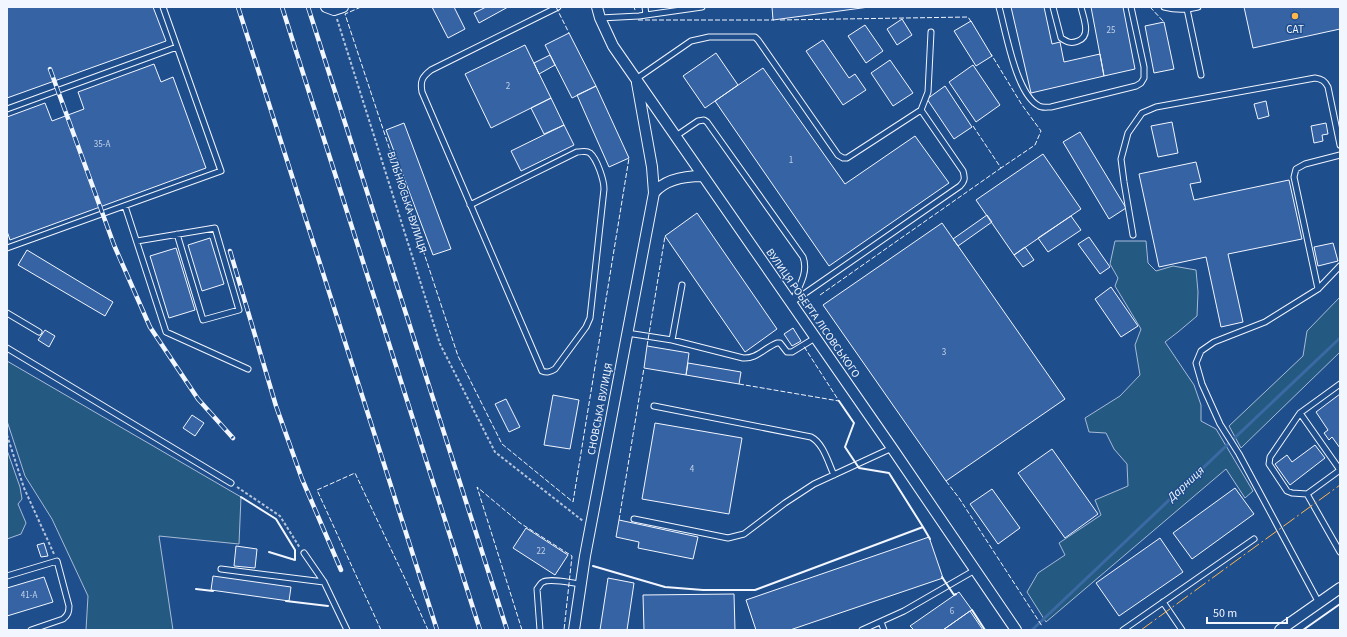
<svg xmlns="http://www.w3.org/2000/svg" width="1347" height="637" font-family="'Source Sans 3',sans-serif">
<rect width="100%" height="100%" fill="#1f4e8c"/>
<!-- green -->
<path fill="#245a82" stroke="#a8bbd7" d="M1115,241h31l2,22 8,8 17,-5 23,4 2,22 -1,24 -19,16 -13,10 29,43 7,20v16l15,8 37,62 -8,7 -19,-29 -180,153 -19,-30 11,-19 27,-18 -6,-12 42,-28 -6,-15 33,-14 -1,-22 -13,-15 -8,-16 -17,-1 -4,-14 35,-22 20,-21 -5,-30 6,-16 -26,-43 3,-8 -8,-14z
M1340,297v55l-99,96 -12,-22 74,-70 4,-25z
M7,361l234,136 -2,47 -80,-8 14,94h-87l2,-34 -36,-77 -27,-43 -18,-55z
M7,450l13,37 2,12 -4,5 8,19 -5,11 -14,5z"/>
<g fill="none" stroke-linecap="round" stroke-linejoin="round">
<!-- stream -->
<path stroke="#3b69a3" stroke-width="3" d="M1032,630l308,-292"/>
</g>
<!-- building -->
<path fill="#3563a3" stroke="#f2f6ff" d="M7,7h146l13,34 -159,57z
M432,7h22l11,22 -17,9z
M486,7h22l-29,16 -5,-10z
M772,7h97l-96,13z
M1011,7h33l8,37 8,-2 4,20 36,-8 4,22 -73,17z
M1091,7h32l12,62 -31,7z
M1244,7h96v22l-87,19z
M902,19l10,16 -15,10 -10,-16z
M971,21l21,35 -16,10 -22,-35z
M1164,22l10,47 -20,4 -9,-47z
M865,25l18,26 -17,12 -18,-27z
M569,33l27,53 -24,12 -27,-53z
M823,40l26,38 6,-4 11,16 -23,15 -37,-54z
M525,45l26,53 -60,30 -26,-54z
M716,53l22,32 -33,23 -22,-32z
M550,55l5,10 -16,9 -5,-11z
M890,60l23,33 -20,13 -22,-33z
M154,64l7,18 12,-5 33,91 -196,72 -3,-9v-114l38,-14 7,18 32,-12 -6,-17z
M973,65l27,40 -24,17 -27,-40z
M763,68l82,116 70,-48 34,47 -120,83 -114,-165z
M596,86l33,72 -20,9 -32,-72z
M945,86l27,41 -18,12 -27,-40z
M551,98l13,27 -20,9 -13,-26z
M1266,101l3,15 -11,3 -4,-15z
M1172,122l6,31 -20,4 -7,-31z
M404,123l47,126 -18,6 -47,-125z
M1326,123l2,11 -6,1 1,6 -9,2 -3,-17z
M564,125l10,20 -53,26 -10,-20z
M1080,132l46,76 -17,11 -46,-77z
M1043,154l38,55 -67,46 -38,-55z
M1196,162l5,20 -11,2 4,16 95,-20 13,59 -74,15 15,68 -22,5 -15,-70 -47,10 -20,-93z
M697,213l80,116 -32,23 -80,-116z
M987,215l5,7 -34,24 -5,-7z
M1071,216l10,14 -33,22 -10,-14z
M942,223l123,176 -119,82 -123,-176z
M1089,237l21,30 -10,7 -22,-30z
M210,238l14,46 -22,7 -14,-46z
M1333,243l5,18 -20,5 -4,-19z
M1025,247l9,13 -11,7 -9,-12z
M176,248l19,62 -26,8 -19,-62z
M27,250l86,52 -8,14 -87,-51z
M1111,287l27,39 -17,11 -26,-38z
M793,328l8,13 -9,5 -8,-12z
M45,330l10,6 -6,11 -11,-7z
M647,346l42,7 -3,22 -42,-7z
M688,363l53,9 -2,12 -53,-9z
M1340,394v54l-8,-11 -3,3 -5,-7 4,-3 -12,-18z
M553,395l26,5 -9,49 -26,-4z
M506,399l14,28 -11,5 -14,-28z
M192,415l12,8 -9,13 -12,-8z
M655,423l87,15 -13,76 -87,-15z
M1315,445l10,13 -35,27 -15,-21 12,-9 5,7z
M1052,449l46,65 -33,24 -47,-65z
M1235,488l19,26 -62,45 -19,-26z
M992,489l28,39 -22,16 -28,-40z
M619,520l79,17 -5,22 -55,-11 1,-6 -23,-5z
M526,528l42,27 -13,20 -42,-27z
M929,537l14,41 -153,52h-34l-10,-30z
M1160,538l23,34 -64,44 -23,-33z
M44,543l4,13 -7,1 -4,-12z
M236,546l21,3 -2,19 -21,-2z
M213,576l78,11 -2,14 -78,-11z
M44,577l9,25 -46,14v-28z
M608,578l26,5 -7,47h-27z
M959,592l13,18 -2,1 -27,19h-29l-4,-4z
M734,594l1,36h-91l-1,-35z
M970,611l13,19h-40z"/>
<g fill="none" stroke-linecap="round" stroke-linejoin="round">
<defs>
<path id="lane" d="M645,7l1,8
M999,7c7,25 17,87 40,99 3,2 8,1 12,1l85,-21 5,-3 3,-5v-11l-13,-60
M1053,7l8,31c6,4 10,6 17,3 14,-5 5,-24 3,-34
M1164,7c12,3 22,3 34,0
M1187,9l14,66
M600,18l39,-2 63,-9
M636,79l55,-38 18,-4h46l3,3 80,115 5,3h4l74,-48 7,-18 3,-60
M7,109l170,-62
M676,136l22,-15 6,-1 3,2 96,135c6,16 -5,31 -11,45
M470,205l107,-53c5,0 9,-2 13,1 7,6 14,27 14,36l-14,129 -4,9 -31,42c-5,3 -8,4 -13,2l-120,-279c-2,-11 0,-15 9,-22l127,-63
M125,206l41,126 82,37
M1133,235l-9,-53 -3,-23 7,-26 14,-20 14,-6 159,-29c7,1 10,3 13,9l12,58
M137,241l78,-13 24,82 -36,10 -26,-86
M7,248l214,-77 -58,-164
M1318,289l-24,-112 2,-8 9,-5 35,-9
M791,303l169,-117c5,-5 5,-8 3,-15l-42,-61
M7,313l32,19
M627,333l45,7 71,18c14,1 21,-10 34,-15h3l7,9h5l23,-14
M672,340l10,-55
M7,348l224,135
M654,406l157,31c12,6 17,25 23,38
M1300,413l-30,44 -1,7 18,27 5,2 15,1
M1340,470l-40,-57 40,-29
M1340,470l-33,24 33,58
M634,519l94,19 16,-4 41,-31 29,-19 78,-36
M304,553l20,29 23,48
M221,569l103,13
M7,576l50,-15 12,45c0,6 -1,9 -6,13l-32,11
M1163,602l19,28
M1319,603l-80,-149 -19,-30 -18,-40 -6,-21 5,-12 13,-9 51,-20 53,-33 22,-23
M881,622l3,8
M540,630l-3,-41c2,-2 3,-6 6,-7 7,-4 29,1 38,2
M862,630l42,-19 71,-41
M1123,630l131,-91"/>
<path id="street" d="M326,7l8,3 9,-3
M597,7l3,11 13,28 279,402 124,182
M654,193c11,-14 32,-17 49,-17
M574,630l11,-74 69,-363 -2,-26 -15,-84
M1280,630l60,-42"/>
</defs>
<!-- lane casing -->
<use href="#lane" stroke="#f2f6ff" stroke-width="7"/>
<!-- street casing -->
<use href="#street" stroke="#f2f6ff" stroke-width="12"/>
<!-- path -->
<path stroke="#b3c4dc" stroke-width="2" stroke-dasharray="3 2" stroke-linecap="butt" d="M337,19l103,325 55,108 88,69
M7,435l17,53 30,66
M237,487l43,29 20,32"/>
<!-- lane -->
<use href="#lane" stroke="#1f4e8c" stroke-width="5"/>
<!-- street -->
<use href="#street" stroke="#1f4e8c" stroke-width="10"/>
<defs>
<path id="rail" d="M238,7l199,623
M282,7l198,623
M308,7l199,623
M50,69l64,176 36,82 48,72 35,39
M230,251l46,155 26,73 39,91"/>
</defs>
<!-- rail casing -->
<use href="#rail" stroke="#f2f6ff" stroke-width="4.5"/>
<!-- rail -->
<use href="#rail" stroke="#1f4e8c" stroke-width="3" stroke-dasharray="9" stroke-linecap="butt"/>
<!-- fence -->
<path stroke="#f2f6ff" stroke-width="1" stroke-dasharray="5 2" stroke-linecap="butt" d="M361,7l-16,7 113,342 44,88 71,58 56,-344
M556,7l13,26
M634,7l1,3
M1150,7l14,15
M638,20h136
M780,20l188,-3 4,6
M973,126l28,42 34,-23 6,-14 -19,-26 -31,-51
M820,295l181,-127
M647,346l18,-110
M739,384l100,17 -36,-56
M946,481l13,17 83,128
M619,520l25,-152
M381,630l-64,-140 38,-17 52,110 21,47
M522,630l-45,-143 43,36 52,33 -8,74"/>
<!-- wall -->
<path stroke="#f2f6ff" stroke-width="2" d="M839,401l15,22 -9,24 14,21 30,5 34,54
M241,497l35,22 19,31v10l-26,-8
M593,566l72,21 38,3h52l168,-63 7,12
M942,577l12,18 2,-1
M196,589l17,2
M286,601l42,5
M972,610l13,20
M1303,630l37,-26"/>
<!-- power -->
<path stroke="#ffb74d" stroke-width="1" stroke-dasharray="14 3 2 3" stroke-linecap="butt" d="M1141,630l199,-145"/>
</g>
<!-- markers -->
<circle fill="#ffb74d" stroke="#1f4e8c" stroke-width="1.5" cx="1295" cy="16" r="4"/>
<g text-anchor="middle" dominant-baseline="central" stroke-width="3" stroke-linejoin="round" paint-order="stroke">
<!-- number labels -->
<g font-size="9" fill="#c3d1e8">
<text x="1111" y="30">25</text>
<text x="508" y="86">2</text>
<text x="102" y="144">35-А</text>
<text x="791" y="160">1</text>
<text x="944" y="352">3</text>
<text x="692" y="469">4</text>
<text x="541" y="551">22</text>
<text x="29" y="595">41-А</text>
<text x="952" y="611">6</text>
</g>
<!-- poi labels -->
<g font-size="11" fill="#f2f6ff" stroke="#1f4e8c">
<text x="1295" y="29">САТ</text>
</g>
<!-- street labels -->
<g font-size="11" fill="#f2f6ff" stroke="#1f4e8c">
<text transform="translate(407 202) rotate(72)">ВІЛЬНЮСЬКА ВУЛИЦЯ</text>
<text transform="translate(813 313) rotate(55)">ВУЛИЦЯ РОБЕРТА ЛІСОВСЬКОГО</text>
<text transform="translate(600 409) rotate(-79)">СНОВСЬКА ВУЛИЦЯ</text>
</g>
<!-- water labels -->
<g font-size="12" font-style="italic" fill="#f2f6ff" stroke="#1f4e8c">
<text transform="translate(1186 484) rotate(-43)">Дарниця</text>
</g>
</g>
<!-- border -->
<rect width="1347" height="637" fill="none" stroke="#f2f6ff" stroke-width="16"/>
<!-- scale -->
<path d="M1207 617v6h80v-6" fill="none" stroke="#f2f6ff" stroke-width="2"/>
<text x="1213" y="617" font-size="12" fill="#f2f6ff" stroke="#1f4e8c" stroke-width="3" paint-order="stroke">50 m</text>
</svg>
